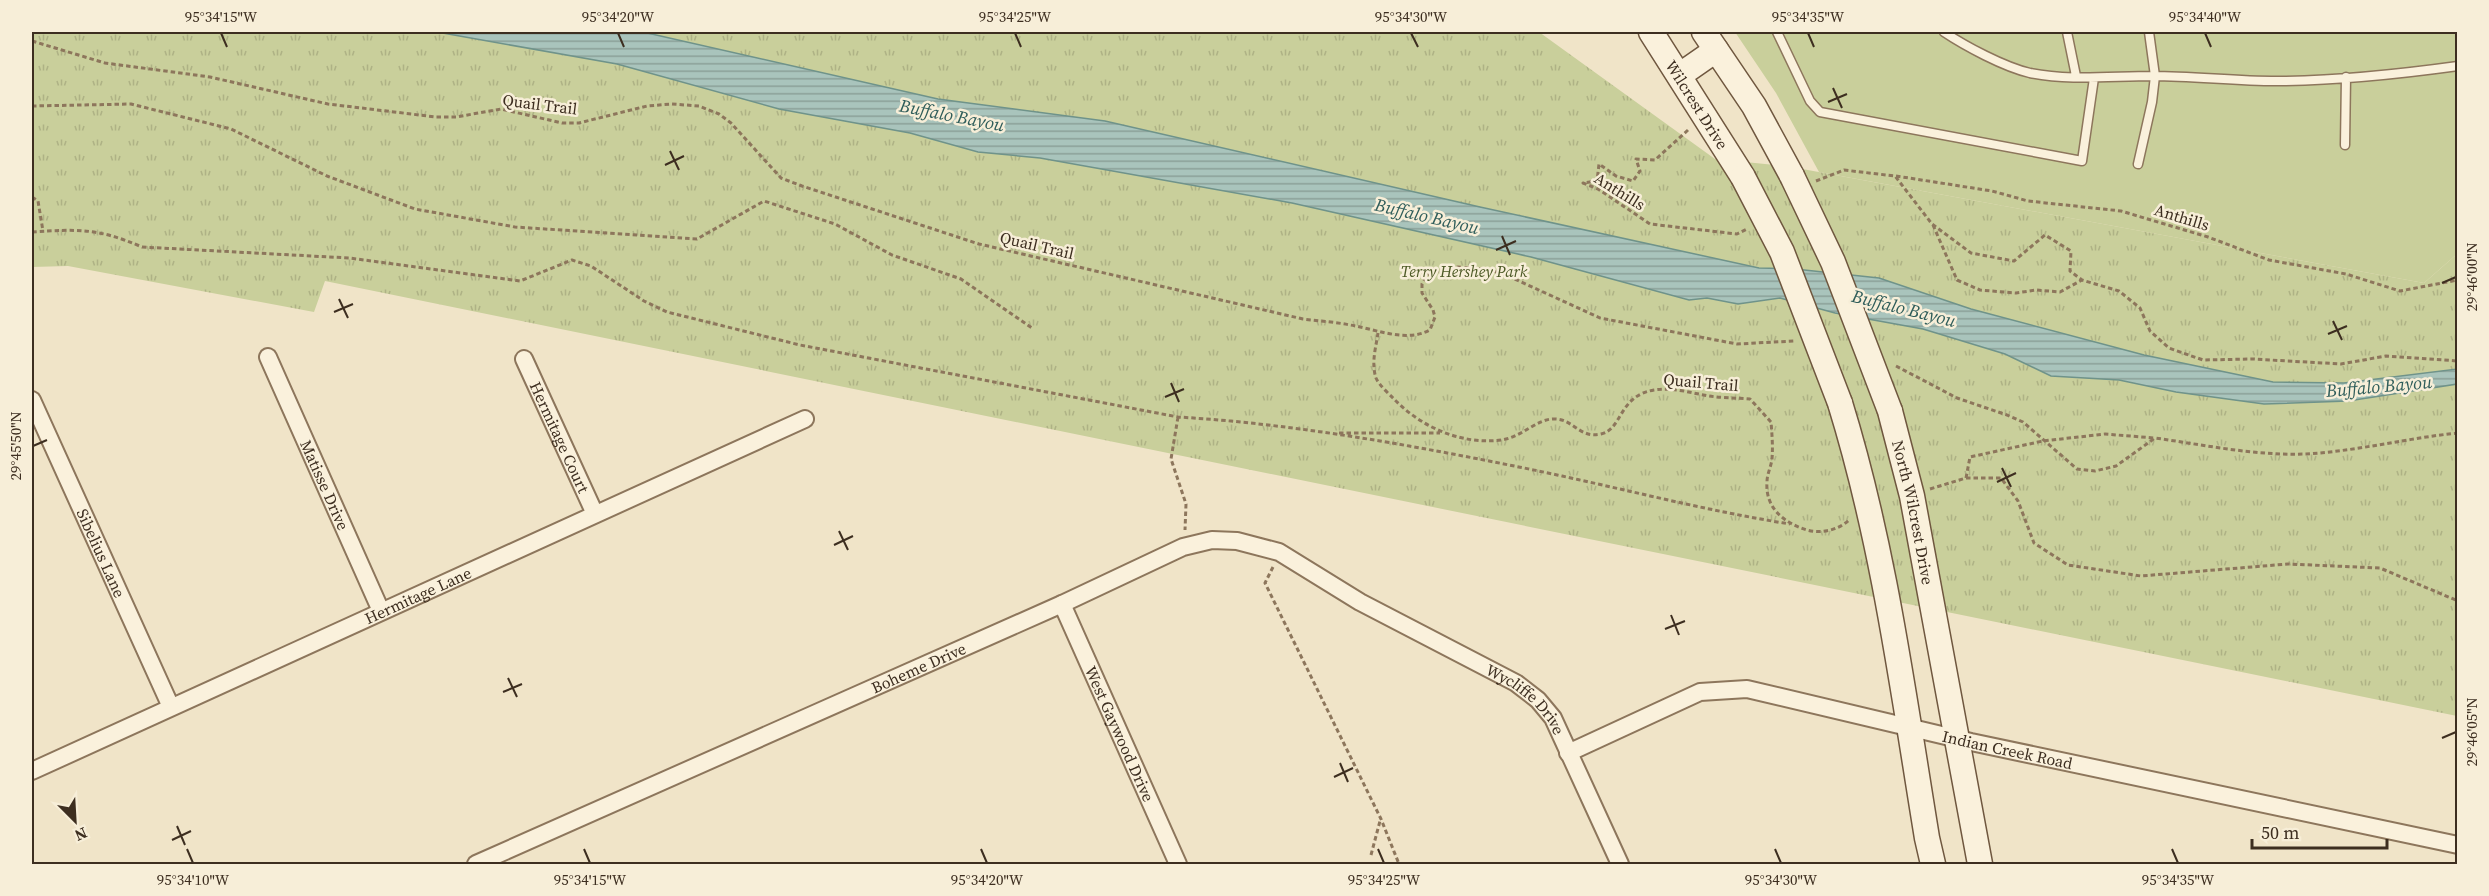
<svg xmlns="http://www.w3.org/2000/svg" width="2489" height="896" font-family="'Source Serif 4',serif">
<defs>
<pattern id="park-tufts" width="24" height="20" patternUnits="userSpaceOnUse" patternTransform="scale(1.5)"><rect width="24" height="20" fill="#c9cf9b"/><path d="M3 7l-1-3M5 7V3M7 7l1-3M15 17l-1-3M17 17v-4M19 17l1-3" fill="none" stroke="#aeb285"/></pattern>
<pattern id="water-rules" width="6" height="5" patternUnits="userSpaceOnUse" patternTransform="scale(1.5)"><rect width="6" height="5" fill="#a9c4bc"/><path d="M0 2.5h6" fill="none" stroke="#8ba098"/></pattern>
</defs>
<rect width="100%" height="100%" fill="#f0e4c8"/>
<!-- green -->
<path fill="#c9cf9b" d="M1735,32h722v222l-33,29 -605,-111 -43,-79z"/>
<!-- park -->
<path fill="url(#park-tufts)" d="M32,32h1507l176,127 71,7 638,117 33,-29v462l-2132,-435 -11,31 -246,-46 -36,1z"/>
<!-- water -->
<path fill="url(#water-rules)" stroke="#6f938a" stroke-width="1.5" d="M437,32h206l295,67 167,22 375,86 279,61 36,1 84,9 92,31 173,46 129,27 71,1 113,-14v15l-109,17 -84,3 -88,-12 -57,-12 -68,-4 -46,-22 -82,-25 -88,-16 -55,-15 -42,6 -31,-6 -18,2 -158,-43 -239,-54 -252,-45 -62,-6 -68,-19 -131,-24 -162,-45z"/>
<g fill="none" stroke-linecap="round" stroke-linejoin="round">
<defs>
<path id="service" d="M1777,32l33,69 10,11 262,49 12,-83
M1944,32c21,14 60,35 86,41 39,8 82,3 123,3 44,0 88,6 132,5 58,-1 115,-7 173,-15
M2067,32l9,44
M2345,145l1,-68
M2138,164l14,-62 3,-26 -6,-44"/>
<g id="minor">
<path id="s1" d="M268,357l113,254"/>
<path id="s2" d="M524,359l71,155"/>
<path id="s3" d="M32,400l139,307"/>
<path id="s4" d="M1062,604l116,260"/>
<path id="s5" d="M1568,753l132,-61 47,-3 224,53 487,103"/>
<path id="s6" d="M32,771l773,-352"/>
<path id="s7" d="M476,864l586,-260 121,-57 29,-7 25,1 42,11 81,50 156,81 22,17 15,18 67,146"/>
</g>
<g id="secondary">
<path id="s8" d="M1651,32l92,145"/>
<path d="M1704,32l50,74 38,70"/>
<path d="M1680,75l36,-25"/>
<path d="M1840,403c44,142 63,289 87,435l6,26"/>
<path id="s9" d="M1890,411l22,85 68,368"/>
</g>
</defs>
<!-- service casing -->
<use href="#service" stroke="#8d765c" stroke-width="11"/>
<!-- minor casing -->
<use href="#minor" stroke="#8d765c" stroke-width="20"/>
<!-- secondary casing -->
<use href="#secondary" stroke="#6f573f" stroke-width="27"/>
<!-- path -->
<path stroke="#8d765c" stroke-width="3" stroke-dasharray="4.5 3" stroke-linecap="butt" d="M32,41l73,22 105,14 118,27 108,13h20l45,-8 61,14h17l68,-17 25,-2 27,2 20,8 12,9 50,55 21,8 177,58 324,75c16,2 32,3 47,6 26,4 55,18 80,5l5,-13 -2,-7 -11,-17v-9l4,-8 7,-4 25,-5 15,1 17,2 16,5 94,43 137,26 57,-3
M32,106l99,-2 100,25 96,47 88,33 100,18 182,12 67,-38 71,23 57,31 69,24 71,49
M1688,130l-33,30 -19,-1 4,12 -7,10 -17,-5 -17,-12 -2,17 -14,2 15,6 52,35 87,10 10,-5
M1896,176l96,15 36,10 93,10 87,26 61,23 77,14 54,17 58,-11
M1816,181l28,-11 51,6 37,48 39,29 43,8 31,-26 26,16 -1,20 12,9 37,11 21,17 10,23 19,17 34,12 50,-1 88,5 45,-8 72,5
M32,197l6,4 5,30
M1933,225l24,55 23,10 36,3 20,-3 24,2 22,-12
M32,232c46,-3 66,-4 110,15l207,11 171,23 52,-21 19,6 53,35 23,11 133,33 378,72c117,7 232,28 346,51 89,18 177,42 266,56
M1378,333c-2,14 -7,30 -2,45 3,7 12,15 18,21 27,28 67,46 107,41 22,-3 36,-22 54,-21 18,0 25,20 46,15 22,-5 17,-38 53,-44 19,-3 37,3 55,6 13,2 27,2 41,3l21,23c1,12 2,25 1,37 -1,8 -5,15 -5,23 -2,26 17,41 40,48 15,4 32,0 43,-11
M1896,366l61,32 50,17 16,7 54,47 18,2 21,-5 39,-28c50,7 101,18 151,16 52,-3 101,-16 152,-21
M1178,417l-7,42 15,45 -1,26
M1339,433h101
M1966,478h35l17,23 16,42 34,22 73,11 147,-12 92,4 78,33
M1930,489l36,-11 4,-21 73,-16 62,-7 49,4
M1273,567l-8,16 116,236 18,45
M1371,855l9,-34"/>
<!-- service -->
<use href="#service" stroke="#faf1dc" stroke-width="8"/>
<!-- minor -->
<use href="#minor" stroke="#faf1dc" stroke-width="16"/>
<!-- secondary -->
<use href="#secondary" stroke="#faf1dc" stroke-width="24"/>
<defs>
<path id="secondary-bridge" d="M1792,176l41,86 57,149
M1743,177l39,75 58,151"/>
</defs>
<!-- secondary-bridge casing -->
<use href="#secondary-bridge" stroke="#6f573f" stroke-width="27" stroke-linecap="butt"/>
<!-- secondary-bridge -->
<use href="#secondary-bridge" stroke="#faf1dc" stroke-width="24"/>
</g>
<!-- ticks -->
<path fill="none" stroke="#3d2e20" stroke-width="2" d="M221,33l6,14M618,33l6,14M1015,33l6,14M1411,33l7,14M1808,33l6,14M2205,33l6,14M1833,88l9,20M1828,102l19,-8M670,151l9,19M665,165l19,-9M1502,236l8,19M1496,250l20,-9M2442,283l14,-6M339,299l9,19M334,312l19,-8M2333,321l9,19M2328,334l19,-8M1171,383l8,19M1165,397l19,-8M33,446l14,-6M2002,468l9,19M1997,482l19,-9M839,531l9,19M834,545l19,-9M1671,615l8,20M1665,629l20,-8M508,678l9,19M503,692l19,-8M2442,738l14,-6M1340,763l8,19M1334,777l19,-9M177,826l8,19M172,840l19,-9M187,849l6,14M584,849l6,14M981,849l6,14M1378,849l6,14M1775,849l6,14M2172,849l6,14"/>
<g text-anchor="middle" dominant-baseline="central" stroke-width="5" stroke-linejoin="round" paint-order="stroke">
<!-- street labels -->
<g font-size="16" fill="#3d2e20" stroke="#f7eed8">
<text transform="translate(540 104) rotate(7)">Quail Trail</text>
<text stroke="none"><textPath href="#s8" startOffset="86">Wilcrest Drive</textPath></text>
<text transform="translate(1620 191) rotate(32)">Anthills</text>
<text transform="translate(2182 217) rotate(17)">Anthills</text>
<text transform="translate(1037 245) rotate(13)">Quail Trail</text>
<text transform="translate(1701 382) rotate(5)">Quail Trail</text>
<text stroke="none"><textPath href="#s2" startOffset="86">Hermitage Court</textPath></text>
<text stroke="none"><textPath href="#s1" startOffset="140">Matisse Drive</textPath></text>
<text stroke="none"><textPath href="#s9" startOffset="104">North Wilcrest Drive</textPath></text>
<text stroke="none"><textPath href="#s3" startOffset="168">Sibelius Lane</textPath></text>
<text stroke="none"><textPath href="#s6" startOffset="424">Hermitage Lane</textPath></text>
<text stroke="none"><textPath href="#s7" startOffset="484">Boheme Drive</textPath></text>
<text stroke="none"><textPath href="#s7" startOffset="1162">Wycliffe Drive</textPath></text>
<text stroke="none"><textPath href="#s4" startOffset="142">West Gaywood Drive</textPath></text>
<text stroke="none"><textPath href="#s5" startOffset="460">Indian Creek Road</textPath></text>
</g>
<!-- park labels -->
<g font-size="16" font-style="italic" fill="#4d5a26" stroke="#f7eed8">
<text x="1464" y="271">Terry Hershey Park</text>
</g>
<!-- water labels -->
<g font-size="18" font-style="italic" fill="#2f5d5a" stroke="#f7eed8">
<text transform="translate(952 115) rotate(11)">Buffalo Bayou</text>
<text transform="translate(1427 216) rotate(13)">Buffalo Bayou</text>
<text transform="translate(1904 308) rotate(14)">Buffalo Bayou</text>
<text transform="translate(2379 386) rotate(-5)">Buffalo Bayou</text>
</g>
</g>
<!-- border -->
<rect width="2489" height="896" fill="none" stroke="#f7eed8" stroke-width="66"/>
<!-- north arrow -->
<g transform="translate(75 821) rotate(156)" stroke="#f7eed8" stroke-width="4.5" paint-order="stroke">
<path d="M0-4.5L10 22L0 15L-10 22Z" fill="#3d2e20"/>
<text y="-9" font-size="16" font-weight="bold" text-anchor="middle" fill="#3d2e20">N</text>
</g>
<!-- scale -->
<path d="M2252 839v9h135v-9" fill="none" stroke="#3d2e20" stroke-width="3"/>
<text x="2261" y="839" font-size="18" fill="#3d2e20" stroke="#f7eed8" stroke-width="4.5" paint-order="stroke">50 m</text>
<rect x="33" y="33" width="2423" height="830" fill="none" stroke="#3d2e20" stroke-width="2"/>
<g font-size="15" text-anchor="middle" fill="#3d2e20">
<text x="221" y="22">95°34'15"W</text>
<text x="618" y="22">95°34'20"W</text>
<text x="1015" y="22">95°34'25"W</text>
<text x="1411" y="22">95°34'30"W</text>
<text x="1808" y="22">95°34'35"W</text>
<text x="2205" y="22">95°34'40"W</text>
<text transform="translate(2472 277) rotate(-90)" y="5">29°46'00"N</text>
<text transform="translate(16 446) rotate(-90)" y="5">29°45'50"N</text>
<text transform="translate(2472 732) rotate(-90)" y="5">29°46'05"N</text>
<text x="193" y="885">95°34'10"W</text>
<text x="590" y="885">95°34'15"W</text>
<text x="987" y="885">95°34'20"W</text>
<text x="1384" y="885">95°34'25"W</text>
<text x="1781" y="885">95°34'30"W</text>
<text x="2178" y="885">95°34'35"W</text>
</g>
</svg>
